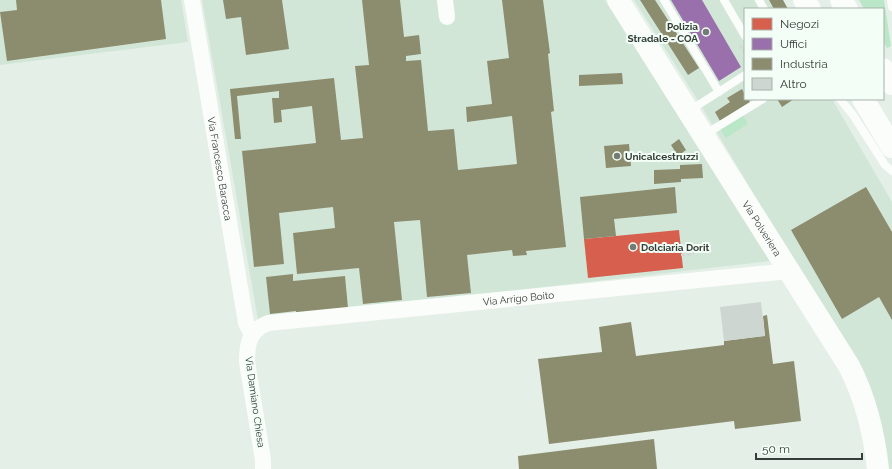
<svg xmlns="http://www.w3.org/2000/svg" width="892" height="469" font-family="Raleway,sans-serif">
<rect width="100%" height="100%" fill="#e4efe7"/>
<!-- built -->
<path fill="#d2e6d8" d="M0,0h181l7,42 -188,23z
M202,0h403l165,261 -512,59z
M634,0h140l5,9h-34v90h87l60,103v267h-6l-26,-97 -160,-268z"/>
<!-- green -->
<path fill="#bbe7c9" d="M859,0h25l7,46 -4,2 -4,-7v-32h-19z
M743,115l5,9 -22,14 -6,-9z"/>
<!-- shops -->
<path fill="#d6604d" d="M679,230l4,38 -95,10 -4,-39z"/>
<!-- offices -->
<path fill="#9970ab" d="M671,0h31l39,67 -22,14z"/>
<!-- industry -->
<path fill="#8c8c6e" d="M16,0h145l5,39 -159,22 -7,-49 17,-2z
M223,0h59l7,49 -43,6 -5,-38 -15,2z
M362,0h38l4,37 15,-2 2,19 -15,2v5l15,-1 7,71 26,-2 4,41 59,-6 -5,-48 -45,6 -1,-15 26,-3 -5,-43 22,-3 -7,-58h41l7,53 -2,1 6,57 -3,1 15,135 -40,4 1,4 -14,1 -1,-6 -45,5 4,38 -44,4 -7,-77 -26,2 8,78 -39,4 -4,-36 -62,6 -4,-41 42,-5 -2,-21 -54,6 5,51 -30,3 -12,-116 74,-8 -4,-37 -31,4 1,12 -8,1 -2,-25h7v-7l-42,5 4,43h-6l-5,-50 104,-11 7,62 22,-2 -8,-72 14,-1z
M640,0h15l44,68 -11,7z
M769,0h14l5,9h-14z
M622,73l1,11 -44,2v-11z
M742,89l3,6v4h3l2,3 -30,19 -5,-9 15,-10 -3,-4z
M777,99h17l-12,8z
M679,139l7,11 -8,6 -7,-11z
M629,144l2,22 -25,2 -2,-22z
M702,164l1,14 -22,1v3l-27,2v-14l26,-1v-4z
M675,187l2,26 -63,6 2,17 -32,3 -4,-42z
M866,187l26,45v88l-13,-23 -37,22 -51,-89z
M293,274v7l52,-5 3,32 -52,5v-2l-26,3 -4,-37z
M767,315l6,49 21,-3 7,60 -66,8 -1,-8 -185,23 -11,-85 64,-7 -3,-25 32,-5 5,34 88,-11v-4l41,-5 -2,-20z
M654,439l3,30h-138l-1,-13z"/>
<!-- building -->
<path fill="#cdd6d0" d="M761,302l4,34 -41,5 -4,-34z"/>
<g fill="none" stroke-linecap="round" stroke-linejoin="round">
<!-- path -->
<path stroke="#d4d7d5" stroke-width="2.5" stroke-dasharray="4 2" stroke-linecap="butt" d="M740,45l5,9
M681,255l13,-1"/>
<!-- lane -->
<path stroke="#fbfdfb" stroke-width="8" d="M664,0l55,92
M724,0l21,36
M759,0l5,9
M891,0l1,7
M840,99l13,16 32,50 7,6
M689,111l56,-36
M704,135l59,-36"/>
<!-- street -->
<g stroke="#fbfdfb" stroke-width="16">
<path id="s1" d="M192,0l54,323 6,12"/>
<path d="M445,0l2,17"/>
<path id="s2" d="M263,469v-9l-16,-98c0,-19 2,-31 21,-39l521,-52"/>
</g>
<!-- secondary -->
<path stroke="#fbfdfb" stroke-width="22" id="s3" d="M618,0l231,366c17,33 25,66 29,103"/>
<!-- highway -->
<path stroke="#fbfdfb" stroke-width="22" d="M804,0l6,9
M841,0l6,9
M883,69l9,15
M863,99l29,48"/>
</g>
<!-- markers -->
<g fill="#727b75" stroke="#f3fef6" stroke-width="1.5">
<circle cx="706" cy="32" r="4"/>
<circle cx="617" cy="156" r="4"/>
<circle cx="633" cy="247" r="4"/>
</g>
<g text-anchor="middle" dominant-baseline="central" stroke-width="4" stroke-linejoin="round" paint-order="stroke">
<!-- poi labels -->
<g font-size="10" font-weight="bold" fill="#353d38" stroke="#f3fef6" text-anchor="start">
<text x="698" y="26" text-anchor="end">Polizia<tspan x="698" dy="12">Stradale - COA</tspan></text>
<text x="625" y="156">Unicalcestruzzi</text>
<text x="641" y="247">Dolciaria Dorit</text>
</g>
<!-- street labels -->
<g font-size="10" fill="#353d38" stroke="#f3fef6">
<text stroke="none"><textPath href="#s1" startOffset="171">Via Francesco Baracca</textPath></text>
<text stroke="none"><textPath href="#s3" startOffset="270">Via Polveriera</textPath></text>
<text stroke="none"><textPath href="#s2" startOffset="408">Via Arrigo Boito</textPath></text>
<text transform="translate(255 402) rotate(82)">Via Damiano Chiesa</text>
</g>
</g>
<!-- legend -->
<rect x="744" y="8" width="140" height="92" fill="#f3fef6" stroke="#a7b1aa"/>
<rect x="752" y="18" width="20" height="12" fill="#d6604d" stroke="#a7b1aa"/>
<text x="780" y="28" font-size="12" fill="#353d38">Negozi</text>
<rect x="752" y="38" width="20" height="12" fill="#9970ab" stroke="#a7b1aa"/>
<text x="780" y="48" font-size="12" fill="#353d38">Uffici</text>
<rect x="752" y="58" width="20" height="12" fill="#8c8c6e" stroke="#a7b1aa"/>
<text x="780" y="68" font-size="12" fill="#353d38">Industria</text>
<rect x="752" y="78" width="20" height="12" fill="#cdd6d0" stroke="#a7b1aa"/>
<text x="780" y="88" font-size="12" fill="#353d38">Altro</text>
<!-- scale -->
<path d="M756 453v6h106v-6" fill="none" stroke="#353d38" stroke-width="2"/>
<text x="762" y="453" font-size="12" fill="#353d38" stroke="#f3fef6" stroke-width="3" paint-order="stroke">50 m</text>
</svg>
